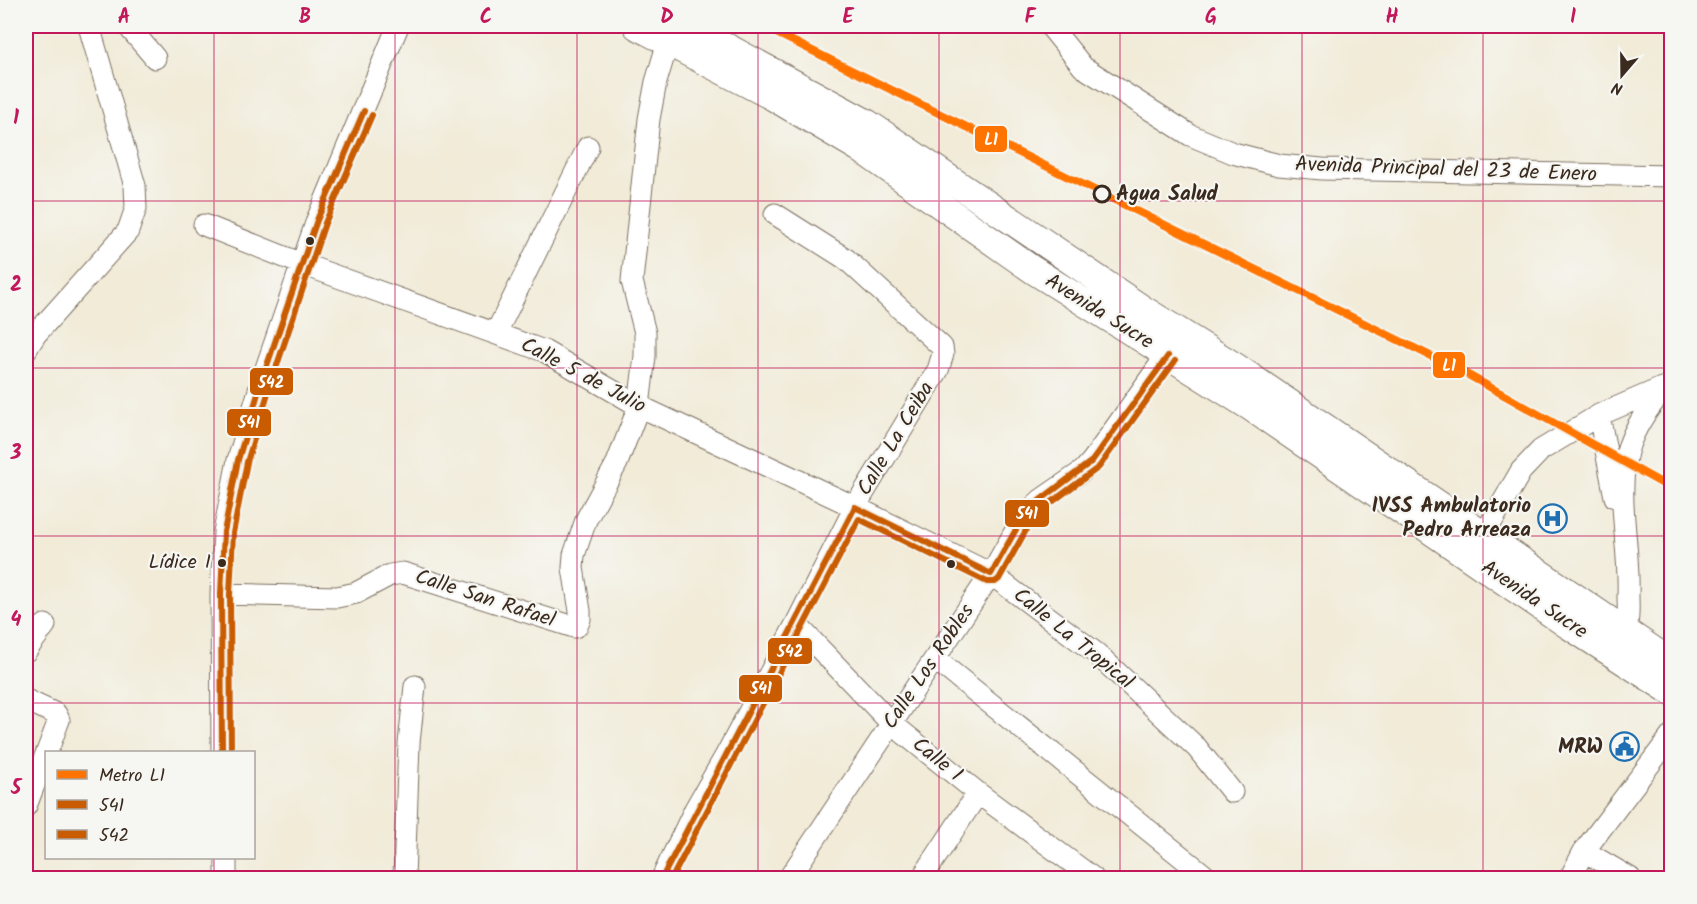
<svg xmlns="http://www.w3.org/2000/svg" width="1697" height="904" font-family="Kalam,sans-serif">
<rect width="100%" height="100%" fill="#f6f6f2"/>
<filter id="ink" filterUnits="userSpaceOnUse"><feTurbulence type="fractalNoise" baseFrequency=".0167" numOctaves="2"/><feDisplacementMap in="SourceGraphic" scale="12" xChannelSelector="R" yChannelSelector="G"/><feConvolveMatrix kernelMatrix="1 2 1 2 8 2 1 2 1" color-interpolation-filters="sRGB"/></filter>
<filter id="wash" filterUnits="userSpaceOnUse"><feTurbulence type="fractalNoise" baseFrequency=".008" numOctaves="4" result="noise"/><feDisplacementMap in="SourceGraphic" scale="24" xChannelSelector="R" yChannelSelector="G"/><feGaussianBlur stdDeviation="1.35" result="paint"/><feColorMatrix in="noise" values="0 0 0 0 0 0 0 0 0 0 0 0 0 0 0 0 0 1.4 0 .05"/><feComposite in="paint" operator="in"/></filter>
<g filter="url(#wash)">
<rect width="100%" height="100%" fill="#f1ebd8"/>
</g>
<g filter="url(#ink)">
<g fill="none" stroke-linecap="round" stroke-linejoin="round">
<defs>
<path id="minor" d="M128,26l27,32
M1050,26l33,41 107,68 43,18 46,12 43,4 350,7
M204,225l98,39 242,87 95,55 216,101 136,67 106,80 100,94 35,44
M496,333l92,-186
M26,350l10,-16 92,-103 8,-23 -1,-22 -46,-160
M1599,415l16,82
M1484,535l37,-64 20,-21 58,-35 63,-27
M221,594l116,3 19,-4 34,-18 13,-2 171,54 3,-1 3,-7v-8l-7,-43 1,-13 12,-35 31,-57 22,-57 6,-50v-23l-13,-52 17,-162 7,-37 12,-40
M796,624l95,99 87,70 115,85
M1614,641c4,-5 11,-12 13,-18 2,-9 1,-19 1,-28 2,-45 -10,-88 -3,-133 4,-29 23,-55 42,-76
M26,651l19,-26
M935,659l273,219
M26,700l30,14 3,6 -12,32
M222,752l-1,-158 3,-62 14,-72 25,-83 54,-157 81,-194
M26,806l20,-52
M1584,851l46,27
M226,858v20
M404,878l5,-135 6,-57
M662,878l33,-69 31,-54 70,-131 59,-117 83,-137 5,-16 -1,-7 -96,-88 -71,-45
M789,878l202,-304 33,-58 17,-16 42,-29 9,-10 84,-119
M922,878l56,-85
M1570,878l14,-27 88,-116"/>
<path id="major" d="M637,26l136,71 86,51 174,122 219,138 316,217 104,67
M688,26l179,97 274,185 95,59 436,296"/>
</defs>
<!-- minor casing -->
<use href="#minor" stroke="#7b6e5f" stroke-width="23"/>
<!-- major casing -->
<use href="#major" stroke="#7b6e5f" stroke-width="29"/>
<!-- minor -->
<use href="#minor" stroke="#fff" stroke-width="21"/>
<!-- major -->
<use href="#major" stroke="#fff" stroke-width="27"/>
<defs>
<path id="bus-1" d="M222,752l-1,-158 3,-62 14,-72 25,-83 54,-157 47,-109
M662,878l193,-371 136,67 32,-57 16,-16 53,-40 76,-105"/>
<path id="bus-2" d="M231,752l-1,-158 3,-61 14,-71 25,-82 53,-157 47,-108
M672,878l187,-359 128,63h8l4,-3 31,-56 14,-15 55,-41 76,-106"/>
</defs>
<!-- bus-1 casing -->
<use href="#bus-1" stroke="#f6f6f2" stroke-width="10"/>
<!-- bus-2 casing -->
<use href="#bus-2" stroke="#f6f6f2" stroke-width="10"/>
<!-- bus-1 -->
<use href="#bus-1" stroke="#c95b00" stroke-width="6"/>
<!-- bus-2 -->
<use href="#bus-2" stroke="#c95b00" stroke-width="6"/>
<defs>
<path id="metro-1" d="M762,26l699,345 211,118"/>
</defs>
<!-- metro-1 casing -->
<use href="#metro-1" stroke="#f6f6f2" stroke-width="12"/>
<!-- metro-1 -->
<use href="#metro-1" stroke="#ff7400" stroke-width="8"/>
</g>
</g>
<!-- grid -->
<path fill="none" stroke="#c2185b" stroke-width="1.5" stroke-opacity="0.55" d="M214,26v726M395,26v852M577,26v852M758,26v852M939,26v852M1120,26v852M1302,26v852M1483,26v852M26,201h1646M26,368h1646M26,536h1646M26,703h1646M214,858v20"/>
<!-- icons -->
<defs>
<symbol id="hospital-ring" viewBox="-11 -11 22 22"><circle r="9.5" fill="#f6f6f2" stroke="#1f6fb2" stroke-width="1.5"/><path d="M-5-5h3v3.5h4V-5h3V5h-3V1.5h-4V5h-3Z" fill="#1f6fb2"/></symbol>
<symbol id="civic-ring" viewBox="-11 -11 22 22"><circle r="9.5" fill="#f6f6f2" stroke="#1f6fb2" stroke-width="1.5"/><path d="M-.6-6.5H3V-4.5H.6V-3L4-1V1h2V6H-6V1h2V-1L-.6-3ZM-1.2 2.5V6h2.4V2.5Z" fill="#1f6fb2"/></symbol>
</defs>
<g fill-rule="evenodd">
<use href="#hospital-ring" x="1536" y="502" width="33" height="33"/>
<use href="#civic-ring" x="1608" y="730" width="33" height="33"/>
</g>
<!-- markers -->
<circle fill="#f6f6f2" stroke="#3b2a1e" stroke-width="3" cx="1102" cy="194" r="8"/>
<g fill="#3b2a1e" stroke="#f6f6f2" stroke-width="2">
<circle cx="310" cy="241" r="5"/>
<circle cx="222" cy="563" r="5"/>
<circle cx="951" cy="564" r="5"/>
</g>
<g text-anchor="middle" dominant-baseline="central" stroke-width="4.5" stroke-linejoin="round" paint-order="stroke">
<!-- bus labels -->
<g font-size="20" fill="#3b2a1e" stroke="#f6f6f2" text-anchor="end">
<text x="211" y="563">Lídice I</text>
</g>
<!-- street labels -->
<g font-size="21" fill="#3b2a1e" stroke="#f6f6f2">
<text transform="translate(1446 170) rotate(2)">Avenida Principal del 23 de Enero</text>
<text transform="translate(1099 312) rotate(32)">Avenida Sucre</text>
<text transform="translate(583 376) rotate(28)">Calle 5 de Julio</text>
<text transform="translate(896 439) rotate(-59)">Calle La Ceiba</text>
<text transform="translate(485 599) rotate(18)">Calle San Rafael</text>
<text transform="translate(1534 600) rotate(34)">Avenida Sucre</text>
<text transform="translate(1073 639) rotate(39)">Calle La Tropical</text>
<text transform="translate(929 667) rotate(-56)">Calle Los Robles</text>
<text transform="translate(937 760) rotate(39)">Calle 1</text>
</g>
<!-- stop labels -->
<g font-size="21" font-weight="bold" fill="#3b2a1e" stroke="#f6f6f2" text-anchor="start">
<text x="1116" y="194">Agua Salud</text>
</g>
<!-- poi labels -->
<g font-size="21" font-weight="bold" fill="#3b2a1e" stroke="#f6f6f2" text-anchor="end">
<text x="1531" y="506">IVSS Ambulatorio<tspan x="1531" dy="24">Pedro Arreaza</tspan></text>
<text x="1603" y="747">MRW</text>
</g>
</g>
<g stroke="#f6f6f2" stroke-width="2">
<rect x="974" y="125" width="34" height="28" rx="6" fill="#ff7400"/>
<rect x="1432" y="351" width="34" height="28" rx="6" fill="#ff7400"/>
<rect x="249" y="367" width="45" height="29" rx="6" fill="#c95b00"/>
<rect x="226" y="408" width="46" height="29" rx="6" fill="#c95b00"/>
<rect x="1004" y="499" width="46" height="29" rx="6" fill="#c95b00"/>
<rect x="767" y="637" width="46" height="28" rx="6" fill="#c95b00"/>
<rect x="738" y="674" width="45" height="29" rx="6" fill="#c95b00"/>
</g>
<g font-size="16" text-anchor="middle" font-weight="bold" fill="#fff">
<text x="991" y="145">L1</text>
<text x="1449" y="371">L1</text>
<text x="271" y="388">542</text>
<text x="249" y="428">541</text>
<text x="1027" y="519">541</text>
<text x="790" y="657">542</text>
<text x="761" y="694">541</text>
</g>
<!-- margin -->
<rect width="1697" height="904" fill="none" stroke="#f6f6f2" stroke-width="66"/>
<!-- legend -->
<rect x="45" y="751" width="210" height="108" fill="#f6f6f2" stroke="#aba49d" stroke-width="1.5"/>
<rect x="57" y="770" width="30" height="9" fill="#ff7400" stroke="#aba49d" stroke-width="1.5"/>
<text x="99" y="781" font-size="18" fill="#3b2a1e">Metro L1</text>
<rect x="57" y="800" width="30" height="9" fill="#c95b00" stroke="#aba49d" stroke-width="1.5"/>
<text x="99" y="811" font-size="18" fill="#3b2a1e">541</text>
<rect x="57" y="830" width="30" height="9" fill="#c95b00" stroke="#aba49d" stroke-width="1.5"/>
<text x="99" y="841" font-size="18" fill="#3b2a1e">542</text>
<!-- north arrow -->
<g transform="translate(1622 75) rotate(200)" stroke="#f6f6f2" stroke-width="4.5" paint-order="stroke">
<path d="M0-4.5L10 22L0 15L-10 22Z" fill="#3b2a1e"/>
<text y="-9" font-size="16" font-weight="bold" text-anchor="middle" fill="#3b2a1e">N</text>
</g>
<rect x="33" y="33" width="1631" height="838" fill="none" stroke="#c2185b" stroke-width="2"/>
<g font-size="20" text-anchor="middle" font-weight="bold" fill="#c2185b">
<text x="124" y="23">A</text>
<text x="305" y="23">B</text>
<text x="486" y="23">C</text>
<text x="667" y="23">D</text>
<text x="848" y="23">E</text>
<text x="1030" y="23">F</text>
<text x="1211" y="23">G</text>
<text x="1392" y="23">H</text>
<text x="1573" y="23">I</text>
<text x="16" y="124">1</text>
<text x="16" y="291">2</text>
<text x="16" y="459">3</text>
<text x="16" y="626">4</text>
<text x="16" y="794">5</text>
</g>
</svg>
